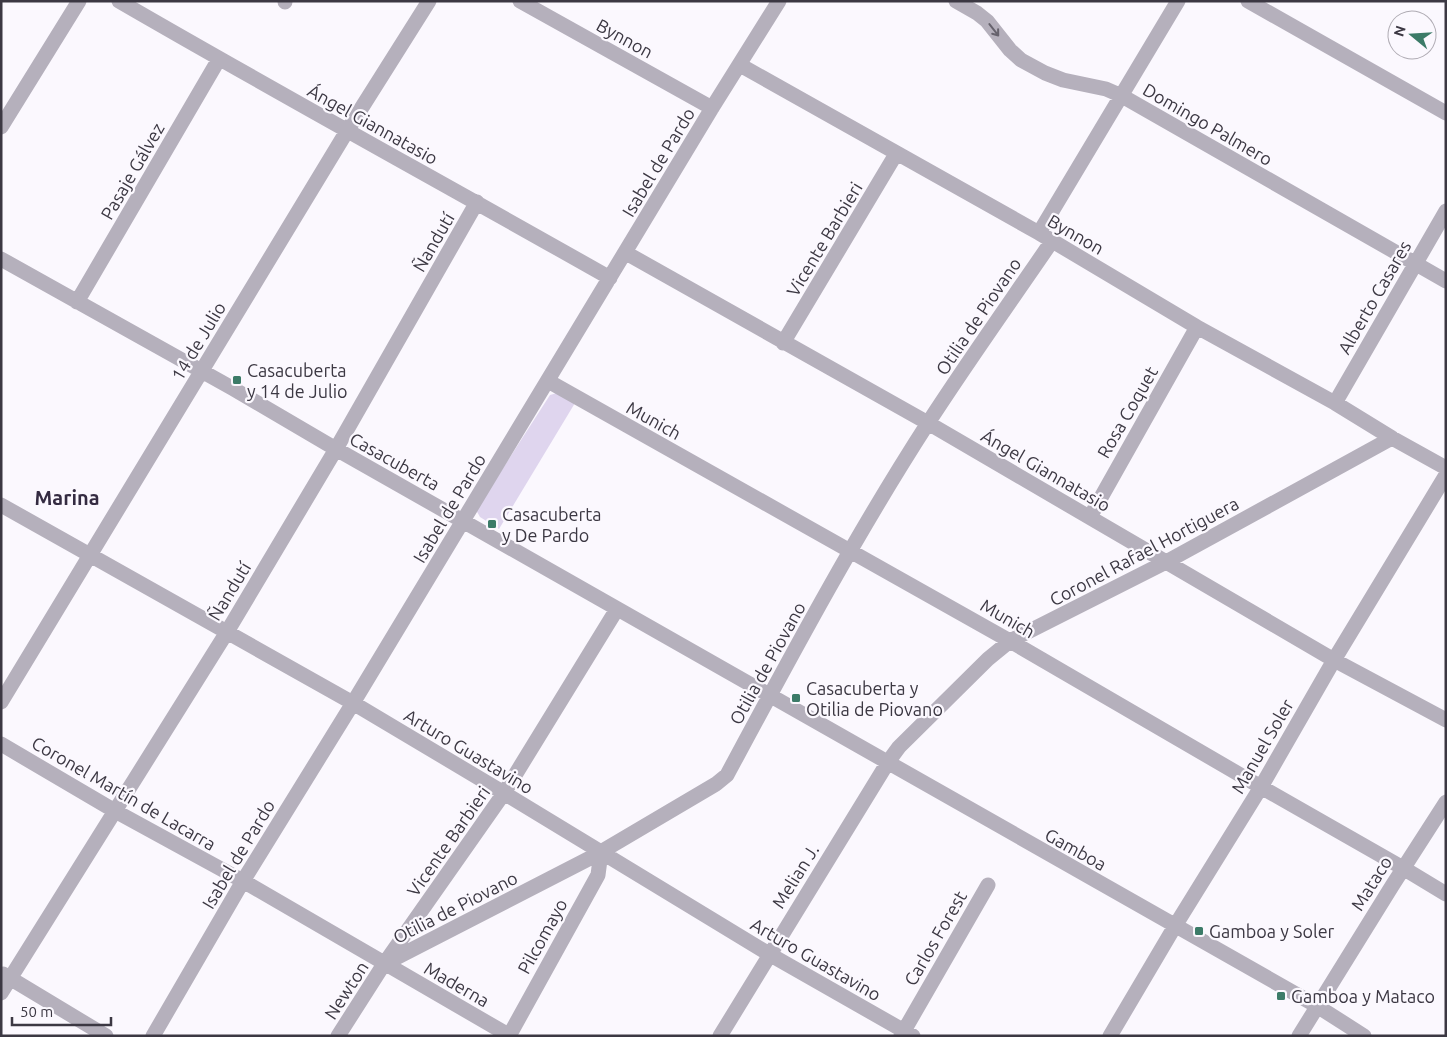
<svg xmlns="http://www.w3.org/2000/svg" width="1447" height="1037" font-family="Ubuntu,sans-serif">
<rect width="100%" height="100%" fill="#fbf8fe"/>
<!-- green -->
<path fill="#dfd5ee" d="M557,393l18,10 -76,126 -19,-12 -4,-7 74,-115z"/>
<g fill="none" stroke-linecap="round" stroke-linejoin="round">
<!-- minor -->
<path stroke="#b5b0bc" stroke-width="15" d="M119,1c162,94 327,184 491,277
M285,1v1
M520,1l192,107
M956,1l21,12 10,8 23,29 11,10 24,13 18,7 43,9 16,7 324,185
M1248,1l198,112
M740,65l299,168 158,94 138,76 57,35 54,30
M1,127l78,-126
M1039,233l139,-232
M626,253l302,170 406,237 112,60
M1,259l231,129 104,61 981,557 47,30
M77,302l142,-243
M783,343l113,-189
M548,381l462,260 251,146 142,81 43,26
M1335,403l111,-192
M1,505l352,198 151,90 265,161 144,82
M1090,517l107,-190
M1,702l346,-571 82,-130
M1,744l114,67 128,70 267,155
M384,964l210,-108 122,-72 11,-9c64,-119 128,-239 201,-352 40,-62 83,-122 124,-182
M3,974l103,62
M1,993l226,-361 109,-183 141,-247
M153,1036l90,-155 110,-178 359,-595 67,-107
M338,1036l46,-72 120,-171 113,-184
M509,1036l89,-161 3,-23
M720,1036l168,-274 11,-15 89,-88 22,-18 156,-79 226,-124
M901,1036l87,-151
M1110,1036l65,-110 86,-139 73,-127 112,-185
M1299,1036l93,-150 54,-84"/>
</g>
<!-- one-way arrows -->
<defs><path id="oneway-shaft" d="M-6 0H5M1.5-3L5.5 0L1.5 3" fill="none" stroke-width="1.6" stroke-linecap="round" stroke-linejoin="round" transform="scale(1.25)"/></defs>
<use stroke="#66626d" href="#oneway-shaft" transform="translate(994 30) rotate(52)"/>
<!-- markers -->
<g fill="#3c7b68" stroke="#fbf8fe" stroke-width="2">
<rect x="232" y="375" width="10" height="10" rx="2.5"/>
<rect x="487" y="519" width="10" height="10" rx="2.5"/>
<rect x="791" y="693" width="10" height="10" rx="2.5"/>
<rect x="1194" y="926" width="10" height="10" rx="2.5"/>
<rect x="1276" y="991" width="10" height="10" rx="2.5"/>
</g>
<g text-anchor="middle" dominant-baseline="central" stroke-width="4.5" stroke-linejoin="round" paint-order="stroke">
<!-- street labels -->
<g font-size="18" fill="#3c3843" stroke="#fbf8fe">
<text transform="translate(625 38) rotate(29)">Bynnon</text>
<text transform="translate(373 124) rotate(29)">Ángel Giannatasio</text>
<text transform="translate(1208 124) rotate(30)">Domingo Palmero</text>
<text transform="translate(658 162) rotate(-59)">Isabel de Pardo</text>
<text transform="translate(132 171) rotate(-60)">Pasaje Gálvez</text>
<text transform="translate(1076 234) rotate(30)">Bynnon</text>
<text transform="translate(824 239) rotate(-59)">Vicente Barbieri</text>
<text transform="translate(433 242) rotate(-60)">Ñandutí</text>
<text transform="translate(1374 297) rotate(-60)">Alberto Casares</text>
<text transform="translate(978 316) rotate(-56)">Otilia de Piovano</text>
<text transform="translate(198 341) rotate(-59)">14 de Julio</text>
<text transform="translate(1127 412) rotate(-60)">Rosa Coquet</text>
<text transform="translate(654 420) rotate(29)">Munich</text>
<text transform="translate(395 461) rotate(29)">Casacuberta</text>
<text transform="translate(1046 470) rotate(30)">Ángel Giannatasio</text>
<text transform="translate(449 508) rotate(-59)">Isabel de Pardo</text>
<text transform="translate(1144 551) rotate(-28)">Coronel Rafael Hortiguera</text>
<text transform="translate(229 591) rotate(-59)">Ñandutí</text>
<text transform="translate(1008 618) rotate(30)">Munich</text>
<text transform="translate(767 663) rotate(-61)">Otilia de Piovano</text>
<text transform="translate(1262 746) rotate(-60)">Manuel Soler</text>
<text transform="translate(469 751) rotate(31)">Arturo Guastavino</text>
<text transform="translate(124 793) rotate(30)">Coronel Martín de Lacarra</text>
<text transform="translate(448 841) rotate(-55)">Vicente Barbieri</text>
<text transform="translate(1076 849) rotate(29)">Gamboa</text>
<text transform="translate(238 854) rotate(-59)">Isabel de Pardo</text>
<text transform="translate(795 876) rotate(-58)">Melian J.</text>
<text transform="translate(1371 883) rotate(-58)">Mataco</text>
<text transform="translate(455 907) rotate(-27)">Otilia de Piovano</text>
<text transform="translate(542 936) rotate(-61)">Pilcomayo</text>
<text transform="translate(935 938) rotate(-60)">Carlos Forest</text>
<text transform="translate(816 959) rotate(30)">Arturo Guastavino</text>
<text transform="translate(457 984) rotate(30)">Maderna</text>
<text transform="translate(346 990) rotate(-57)">Newton</text>
</g>
<!-- poi labels -->
<g font-size="18" fill="#3c3843" stroke="#fbf8fe" text-anchor="start">
<text x="247" y="370">Casacuberta<tspan x="247" dy="21">y 14 de Julio</tspan></text>
<text x="502" y="514">Casacuberta<tspan x="502" dy="21">y De Pardo</tspan></text>
<text x="806" y="688">Casacuberta y<tspan x="806" dy="21">Otilia de Piovano</tspan></text>
<text x="1209" y="931">Gamboa y Soler</text>
<text x="1291" y="996">Gamboa y Mataco</text>
</g>
<!-- quarter labels -->
<g font-size="20" font-weight="bold" fill="#342b41" stroke="#fbf8fe">
<text x="67" y="497">Marina</text>
</g>
</g>
<!-- border -->
<rect width="1447" height="1037" fill="none" stroke="#3c3843" stroke-width="5"/>
<!-- north arrow -->
<g transform="translate(1412 35) rotate(288)"><circle r="24" fill="#fbf8fe" stroke="#afabb3"/>
<path d="M0-4L9 19L0 12L-9 19Z" fill="#3c7b68"/>
<text y="-8" font-size="14" font-weight="bold" text-anchor="middle" fill="#3c3843">N</text>
</g>
<!-- scale -->
<path d="M12 1017v8h99v-8" fill="none" stroke="#3c3843" stroke-width="2.5"/>
<text x="20" y="1017" font-size="15" fill="#3c3843" stroke="#fbf8fe" stroke-width="4" paint-order="stroke">50 m</text>
</svg>
